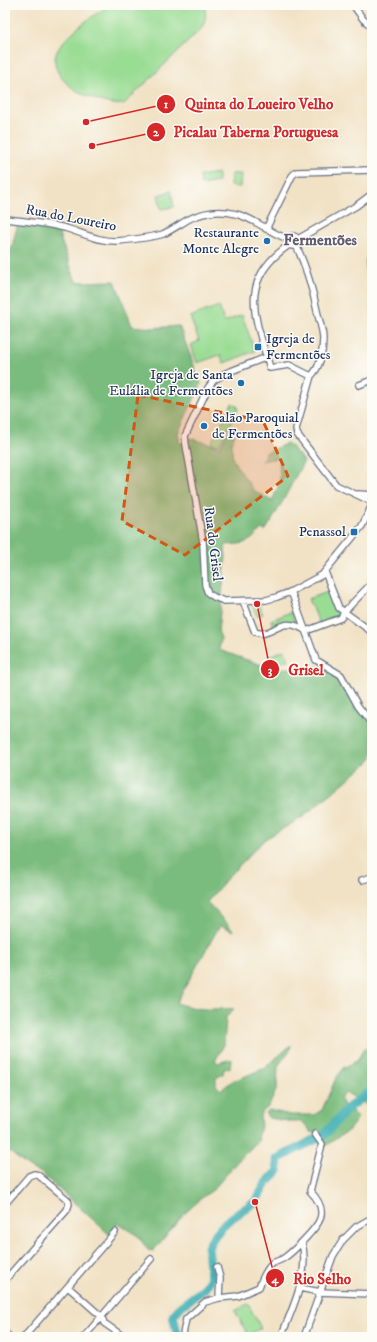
<svg xmlns="http://www.w3.org/2000/svg" width="377" height="1342" font-family="'IM FELL DW Pica',serif">
<rect width="100%" height="100%" fill="#fdfcf7"/>
<filter id="ink" filterUnits="userSpaceOnUse"><feTurbulence type="fractalNoise" baseFrequency=".025" numOctaves="2"/><feDisplacementMap in="SourceGraphic" scale="8" xChannelSelector="R" yChannelSelector="G"/><feConvolveMatrix kernelMatrix="1 2 1 2 8 2 1 2 1" color-interpolation-filters="sRGB"/></filter>
<filter id="wash" filterUnits="userSpaceOnUse"><feTurbulence type="fractalNoise" baseFrequency=".012" numOctaves="4" result="noise"/><feDisplacementMap in="SourceGraphic" scale="16" xChannelSelector="R" yChannelSelector="G"/><feGaussianBlur stdDeviation="0.9" result="paint"/><feColorMatrix in="noise" values="0 0 0 0 0 0 0 0 0 0 0 0 0 0 0 0 0 1.4 0 .05"/><feComposite in="paint" operator="in"/></filter>
<g filter="url(#wash)">
<rect width="100%" height="100%" fill="#f1e2c5"/>
<!-- green -->
<path fill="#99dc93" stroke="#5a8678" d="M111,5h94c1,9 1,16 -4,24l-77,75c-14,2 -26,-4 -39,-9 -14,-6 -35,-22 -29,-41 6,-17 39,-41 55,-49z
M218,173v9l-17,3 -1,-9z
M231,174h10l-1,13 -10,-1z
M171,191l3,16 -13,2 -3,-14z
M219,306l5,16 18,-7 13,36 -31,12 -4,-8 -23,8 -6,-18 8,-4 -9,-24z
M232,403l5,3 1,3 -19,36 -8,-2z
M328,592l5,15 6,7 -4,3 -16,6 -6,-15h-1l-4,-9z
M252,605h7l4,9 -6,2z
M291,612l4,10 -7,-1 -4,2 -4,-4 -2,1 1,4 -6,2 -2,-6z
M285,650l3,10 -16,5 -4,-9z
M248,1304l13,24 -13,7 -13,-24z"/>
<!-- forest -->
<path fill="#7abc7d" stroke="#4a766e" d="M18,223l39,6 19,53 39,-1 17,45 20,2 27,-2 22,58 -23,49 2,11 10,-6 30,9 7,-14 8,2 -4,8 2,17 21,31 18,10 8,-19 -1,-24 -17,3 3,-8 23,-10 16,18c-13,23 -24,48 -39,70l-4,-2c-11,15 -18,15 -36,16l1,12 -8,74 3,7 -2,12 54,19 49,-3 17,10 33,49v34l-69,58 -38,22 -36,37 -22,26 27,29 -14,-6 -44,78c12,4 26,7 39,6 7,0 12,-1 19,0l-8,8 -2,28 -9,16 3,2 13,-4 -1,9 -6,1 -1,5 -7,4v7l5,5 10,-8 34,-14 26,-23 -1,5 -12,16 -1,22 -8,18 -7,6 -2,4 1,11 -3,8 1,5 -23,23 -23,27 -9,6 -21,19 -30,36 -5,-1 -10,-14 -21,-13 -3,7 -4,5 -70,-63c-13,-3 -23,-16 -35,-23v-895h5z
M364,1048l8,4v54l-6,-1 -8,-7h-3l-8,-5 -7,4 4,9 8,2 1,6 5,4 -9,12 -24,16 -8,-13 -6,-1 -5,-7 -5,-4h-13l-19,-3 -4,-5 4,-3 21,5h24l8,-5 14,-32 7,-10 14,-7z"/>
<g fill="none" stroke-linecap="round" stroke-linejoin="round">
<!-- river -->
<path stroke="#3caeb4" stroke-width="9" d="M178,1337l-5,-21 8,-10 23,-17 7,-11 -3,-31 7,-12 11,-13 29,-20 12,-20 11,-11 -1,-12 47,-24 24,-27 22,-16 2,-3"/>
</g>
</g>
<g filter="url(#ink)">
<g fill="none" stroke-linecap="round" stroke-linejoin="round">
<defs>
<path id="minor" d="M353,5l10,14 9,8
M5,219c20,2 40,4 60,9 17,5 35,14 53,13 10,-1 35,-4 45,-7 9,-4 17,-10 26,-15 15,-7 32,-9 47,-5 18,4 34,19 52,25
M266,229l26,-53 4,-4 76,-2
M288 241a5 5 0 1 1 10 0a5 5 0 1 1-10 0Z
M298,239l58,-33 16,-12
M289,245c-52,36 -34,72 -19,123l19,-3 22,11
M296,245c11,23 17,46 22,70 2,8 5,16 5,24 0,13 -3,29 -12,37l-15,53 1,5 39,51 34,16 2,2
M372,254l-1,5 1,10
M267,357l-41,16 -12,7 -6,8 -23,48 1,9 17,97 2,43 3,8 6,4 10,4 42,-1 11,-3 13,-5 32,-17 40,-49 10,-21
M359,385l13,-5
M358,494l14,1
M325,572l14,36 33,24
M291,591l25,69 25,15 17,31 14,18
M243,601l12,31c18,7 25,-19 51,-1l35,-13 3,-6 28,-29
M362,880l10,-3
M5,1204l24,-28 5,-2 4,1 30,25 1,4 -2,6 -62,70
M217,1267l3,11 -1,20
M68,1287l34,30 2,6 20,14
M300,1288l20,4 52,2
M5,1333l5,4
M183,1334l3,-15 19,-17 14,-4 19,-2 21,-9c3,-8 7,-18 14,-24 4,-2 8,-3 11,-5 9,-6 33,-30 36,-39 4,-11 -2,-20 -10,-28l12,-47 -7,-10
M24,1337l91,-105
M84,1337l67,-78
M281,1337c11,-28 29,-64 21,-94
M304,1337l29,-81 10,-16 13,-13 16,-9"/>
</defs>
<!-- minor casing -->
<use href="#minor" stroke="#666e82" stroke-width="8"/>
<!-- minor -->
<use href="#minor" stroke="#fff" stroke-width="5.5"/>
</g>
</g>
<!-- marked area -->
<path fill="#d45514" fill-opacity="0.2" stroke="#d45514" stroke-width="3" stroke-dasharray="8 5" stroke-linejoin="round" d="M138,395l125,26 25,55 -103,79 -63,-34z"/>
<!-- markers -->
<g fill="#1f6fb2" stroke="#fdfcf7" stroke-width="1.5">
<circle cx="267" cy="241" r="4"/>
<rect x="254" y="343" width="8" height="8" rx="2"/>
<circle cx="241" cy="383" r="4"/>
<circle cx="204" cy="426" r="4"/>
<rect x="350" y="528" width="8" height="8" rx="2"/>
</g>
<g text-anchor="middle" dominant-baseline="central" stroke-width="3" stroke-linejoin="round" paint-order="stroke">
<!-- street labels -->
<g font-size="14" fill="#1b2f5e" stroke="#fdfcf7">
<text transform="translate(71 218) rotate(11)">Rua do Loureiro</text>
<text transform="translate(213 544) rotate(83)">Rua do Grisel</text>
</g>
<!-- poi labels -->
<g font-size="14" fill="#1b2f5e" stroke="#fdfcf7" text-anchor="end">
<text x="259" y="233">Restaurante<tspan x="259" dy="16">Monte Alegre</tspan></text>
<text x="266" y="339" text-anchor="start">Igreja de<tspan x="266" dy="16">Fermentões</tspan></text>
<text x="233" y="375">Igreja de Santa<tspan x="233" dy="16">Eulália de Fermentões</tspan></text>
<text x="212" y="418" text-anchor="start">Salão Paroquial<tspan x="212" dy="16">de Fermentões</tspan></text>
<text x="346" y="532">Penassol</text>
</g>
<!-- quarter labels -->
<g font-size="16" font-weight="bold" fill="#625c73" stroke="#fdfcf7">
<text x="320" y="240">Fermentões</text>
</g>
</g>
<!-- callouts -->
<path fill="none" stroke="#d62828" stroke-width="1.5" d="M86 122L166 104M92 146L156 132M257 604L270 669M255 1202L275 1278"/>
<g fill="#d62828" stroke="#fdfcf7" stroke-width="1.5">
<circle cx="86" cy="122" r="4"/>
<circle cx="92" cy="146" r="4"/>
<circle cx="257" cy="604" r="4"/>
<circle cx="255" cy="1202" r="4"/>
<circle cx="166" cy="104" r="10"/>
<circle cx="156" cy="132" r="10"/>
<circle cx="270" cy="669" r="10"/>
<circle cx="275" cy="1278" r="10"/>
</g>
<g font-size="12" text-anchor="middle" font-weight="bold" fill="#fff">
<text x="166" y="108">1</text>
<text x="156" y="136">2</text>
<text x="270" y="674">3</text>
<text x="275" y="1283">4</text>
</g>
<g font-size="15" text-anchor="middle" font-weight="bold" fill="#d62828" stroke="#fdfcf7" stroke-width="3" stroke-linejoin="round" paint-order="stroke">
<text x="259" y="109">Quinta do Loueiro Velho</text>
<text x="256" y="137">Picalau Taberna Portuguesa</text>
<text x="306" y="675">Grisel</text>
<text x="322" y="1284">Rio Selho</text>
</g>
<!-- margin -->
<rect width="377" height="1342" fill="none" stroke="#fdfcf7" stroke-width="20"/>
</svg>
